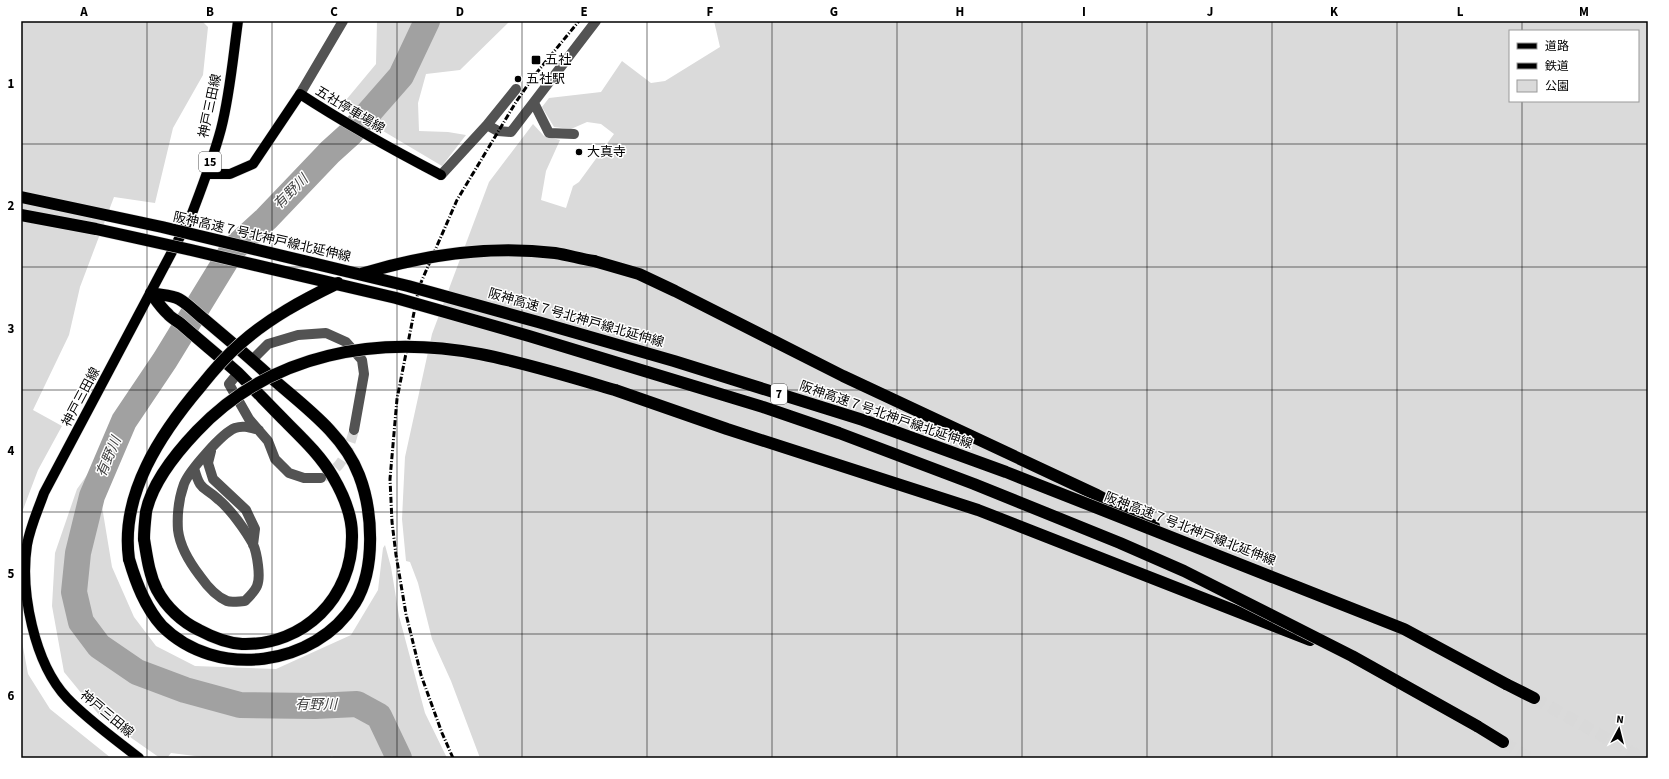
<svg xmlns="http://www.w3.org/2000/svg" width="1669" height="779" font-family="'Source Sans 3','Noto Sans JP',sans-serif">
<rect width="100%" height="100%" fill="#fff"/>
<!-- green -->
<path fill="#dadada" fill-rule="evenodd" d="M21,21h181l6,6 -5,48 -30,53 -18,75 -41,-6 -34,90 -11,48 -36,75 29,16 -24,44 -17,45z
M377,21h133l-50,49 -34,4 -8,29 1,28 29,1 18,3 -24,31 -101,-60 35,-42z
M714,21h934v737h-1168l-29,-77 -19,-42 -14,-56 -8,-21 -4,-1 -4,-42 3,-62 27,-123 57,-152 44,-58 11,12 16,4 -14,31 -5,29 25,8 7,-22 6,-4 35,-48 -13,-10 -14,-2 -16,7 -17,-2 -12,-20 7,-9 52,-6 21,-31 29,22 14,-2 55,-34zM1510,31h128v70h-128z
M95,464l17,103 22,50 22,29 39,20 81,3 75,-34 27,-45 5,-42 2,-3 6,22 8,49 26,97 22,45h-113l-2,-2 -3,2h-118l-40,-5 -4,5h-7l-60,-42 -36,-44 -12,-66 3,-53 22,-64z
M21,636l7,38 22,35 61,49h-90z"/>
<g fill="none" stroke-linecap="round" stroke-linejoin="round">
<!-- river -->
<path stroke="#a1a1a1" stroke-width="26" d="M399,758l-20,-42 -22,-12 -42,2 -75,-1 -55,-15 -48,-18 -38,-26 -18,-24 -7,-30 4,-39 14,-57 32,-75 41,-61 68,-111 33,-30 64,-67 21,-19 50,-57 26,-55"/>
<!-- minor-tunnel -->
<path stroke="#d9d9d9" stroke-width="10" stroke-dasharray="10 5" stroke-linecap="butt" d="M324,477c19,-10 25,-28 30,-47"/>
<!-- highway-tunnel -->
<path stroke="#d9d9d9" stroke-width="12" stroke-dasharray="12 6" stroke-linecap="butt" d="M1534,698l108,60
M1503,742l26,16"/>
<defs>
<path id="major" d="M207,174h23l23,-10 47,-70c46,30 93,56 141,81
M139,758c-24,-19 -51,-38 -72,-60 -33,-35 -47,-107 -40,-153 3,-18 11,-35 17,-52l147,-277c11,-29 22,-57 30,-87 9,-35 12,-72 17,-108"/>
<path id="highway" d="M594,261l45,13 36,17 168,85 254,119 57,31
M615,390l112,39 251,81 332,130
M144,539c3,18 5,35 13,51 9,17 25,32 42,40 13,7 28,13 43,14 62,2 111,-47 110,-109 0,-21 -9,-41 -19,-58 -12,-21 -30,-38 -47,-55 -16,-16 -32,-33 -48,-49 -19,-17 -39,-33 -57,-49 -5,-4 -10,-6 -13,-10 -7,-6 -12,-14 -17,-21
M129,559c7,24 16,48 33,67 54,54 153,41 193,-23 21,-34 18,-92 4,-128 -15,-40 -54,-68 -85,-95 -23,-21 -46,-41 -70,-61 -8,-6 -16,-15 -25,-20 -7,-4 -20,-4 -28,-6
M1506,684l28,14
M1477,726l26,16"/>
</defs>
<!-- major casing -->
<use href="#major" stroke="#dbdbdb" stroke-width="11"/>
<!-- highway casing -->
<use href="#highway" stroke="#dbdbdb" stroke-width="13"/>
<!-- minor -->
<path stroke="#535353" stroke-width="10" d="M300,94l43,-73
M534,103l15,30 25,1
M487,125l29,-36
M441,175l46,-50 11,6 13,1 85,-111
M252,360l16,-16 30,-9 28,-2 20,9 16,18 2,14 -10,56
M238,373l-9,11 20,35 19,22 7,18 14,14 15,5h17
M211,451l-3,12 5,16 33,31 9,19 -2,16
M194,468c7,25 9,17 25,32 12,10 27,31 34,44 4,9 8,33 4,42 -2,5 -8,11 -12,15 -5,0 -13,2 -18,0 -12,-5 -20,-15 -27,-25 -10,-13 -20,-29 -22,-46 -1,-15 1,-32 6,-46 5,-13 38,-51 51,-56 9,-3 16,0 24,2"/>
<!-- major -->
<use href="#major" stroke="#000" stroke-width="10"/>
<!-- highway -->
<use href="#highway" stroke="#000" stroke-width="12"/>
<!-- rail -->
<path stroke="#000" stroke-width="3" stroke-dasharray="6 2 1 2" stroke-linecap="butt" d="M453,758l-11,-25 -21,-58 -15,-61 -10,-59 -4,-33 -2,-43 7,-80 22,-112 38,-87 59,-98 18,-26 45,-55"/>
<defs>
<path id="highway-bridge" d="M21,197l141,30 246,59 130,36 136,39 189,59 143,52 398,157 102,55
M21,215l75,14 95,21 205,48 133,38 234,71 76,26 135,51 146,59 64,28 168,85 125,70
M361,274c62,-19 128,-29 194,-21 13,2 26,6 39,8
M144,539c0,-9 1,-18 2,-27 6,-29 31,-60 51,-81 75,-79 181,-96 283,-77 46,9 91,23 135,36
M129,559c-9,-65 32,-126 72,-173 12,-15 25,-30 39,-42 29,-26 63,-44 98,-61"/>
</defs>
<!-- highway-bridge casing -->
<use href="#highway-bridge" stroke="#dbdbdb" stroke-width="13" stroke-linecap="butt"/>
<!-- highway-bridge -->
<use href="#highway-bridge" stroke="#000" stroke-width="12"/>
</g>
<!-- grid -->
<path fill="none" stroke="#000" stroke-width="1" stroke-opacity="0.55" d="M147,21v737M272,21v737M397,21v737M522,21v737M647,21v737M772,21v737M897,21v737M1022,21v737M1147,21v737M1272,21v737M1397,21v737M1522,21v10M1522,101v657M21,144h1627M21,267h1627M21,390h1627M21,512h1627M21,634h1627"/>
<!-- markers -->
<g fill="#000" stroke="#fff" stroke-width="1.5">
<rect x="531" y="55" width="10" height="10" rx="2"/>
<circle cx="518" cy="79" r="4"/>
<circle cx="579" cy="152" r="4"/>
</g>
<g text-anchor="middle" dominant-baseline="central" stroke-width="3" stroke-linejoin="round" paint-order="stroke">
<!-- shield labels -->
<g fill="#fff" stroke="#4c4c4c" stroke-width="1">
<rect x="199" y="152" width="22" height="20" rx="3"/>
<rect x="771" y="384" width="16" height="20" rx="3"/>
</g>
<g font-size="12" font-weight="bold" fill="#000">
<text x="210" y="162">15</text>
<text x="779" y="394">7</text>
</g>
<!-- poi labels -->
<g font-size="13" fill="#000" stroke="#fff" text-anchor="start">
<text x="545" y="60">五社</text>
<text x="526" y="79">五社駅</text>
<text x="587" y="152">大真寺</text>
</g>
<!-- street labels -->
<g font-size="13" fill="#000" stroke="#fff">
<text transform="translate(210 106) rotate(-78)">神戸三田線</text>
<text transform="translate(350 110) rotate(31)">五社停車場線</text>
<text transform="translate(262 237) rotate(13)">阪神高速７号北神戸線北延伸線</text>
<text transform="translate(576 318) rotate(16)">阪神高速７号北神戸線北延伸線</text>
<text transform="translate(81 397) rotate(-62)">神戸三田線</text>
<text transform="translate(886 415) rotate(19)">阪神高速７号北神戸線北延伸線</text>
<text transform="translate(1190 529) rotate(21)">阪神高速７号北神戸線北延伸線</text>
<text transform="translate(107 714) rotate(40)">神戸三田線</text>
</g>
<!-- water labels -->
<g font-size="14" font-style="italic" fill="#424242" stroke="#fff">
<text transform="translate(291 192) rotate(-45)">有野川</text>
<text transform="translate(109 457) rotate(-67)">有野川</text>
<text x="316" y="705">有野川</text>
</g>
</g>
<!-- border -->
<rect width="1669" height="779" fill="none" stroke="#ffffff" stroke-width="44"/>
<!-- legend -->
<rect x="1509" y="30" width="130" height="72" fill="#ffffff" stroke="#999999"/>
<rect x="1517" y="43" width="20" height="6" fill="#000000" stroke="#999999"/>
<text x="1545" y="50" font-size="12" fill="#000000">道路</text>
<rect x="1517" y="63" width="20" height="6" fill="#000000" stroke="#999999"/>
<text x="1545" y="70" font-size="12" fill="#000000">鉄道</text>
<rect x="1517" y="80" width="20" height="12" fill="#dadada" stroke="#999999"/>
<text x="1545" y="90" font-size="12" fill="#000000">公園</text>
<!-- north arrow -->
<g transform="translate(1619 729) rotate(7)" stroke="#ffffff" stroke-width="3" paint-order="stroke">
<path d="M0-3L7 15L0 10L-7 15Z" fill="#000000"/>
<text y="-6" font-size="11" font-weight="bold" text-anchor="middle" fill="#000000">N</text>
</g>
<rect x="22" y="22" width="1625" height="735" fill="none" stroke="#000" stroke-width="1.5"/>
<g font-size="13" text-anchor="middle" font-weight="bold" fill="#000">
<text x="84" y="16">A</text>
<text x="210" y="16">B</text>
<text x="334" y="16">C</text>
<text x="460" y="16">D</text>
<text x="584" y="16">E</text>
<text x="710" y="16">F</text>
<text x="834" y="16">G</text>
<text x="960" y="16">H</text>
<text x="1084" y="16">I</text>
<text x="1210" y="16">J</text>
<text x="1334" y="16">K</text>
<text x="1460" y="16">L</text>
<text x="1584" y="16">M</text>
<text x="11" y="88">1</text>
<text x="11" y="210">2</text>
<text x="11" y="333">3</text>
<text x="11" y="455">4</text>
<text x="11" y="578">5</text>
<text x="11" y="700">6</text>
</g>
</svg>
